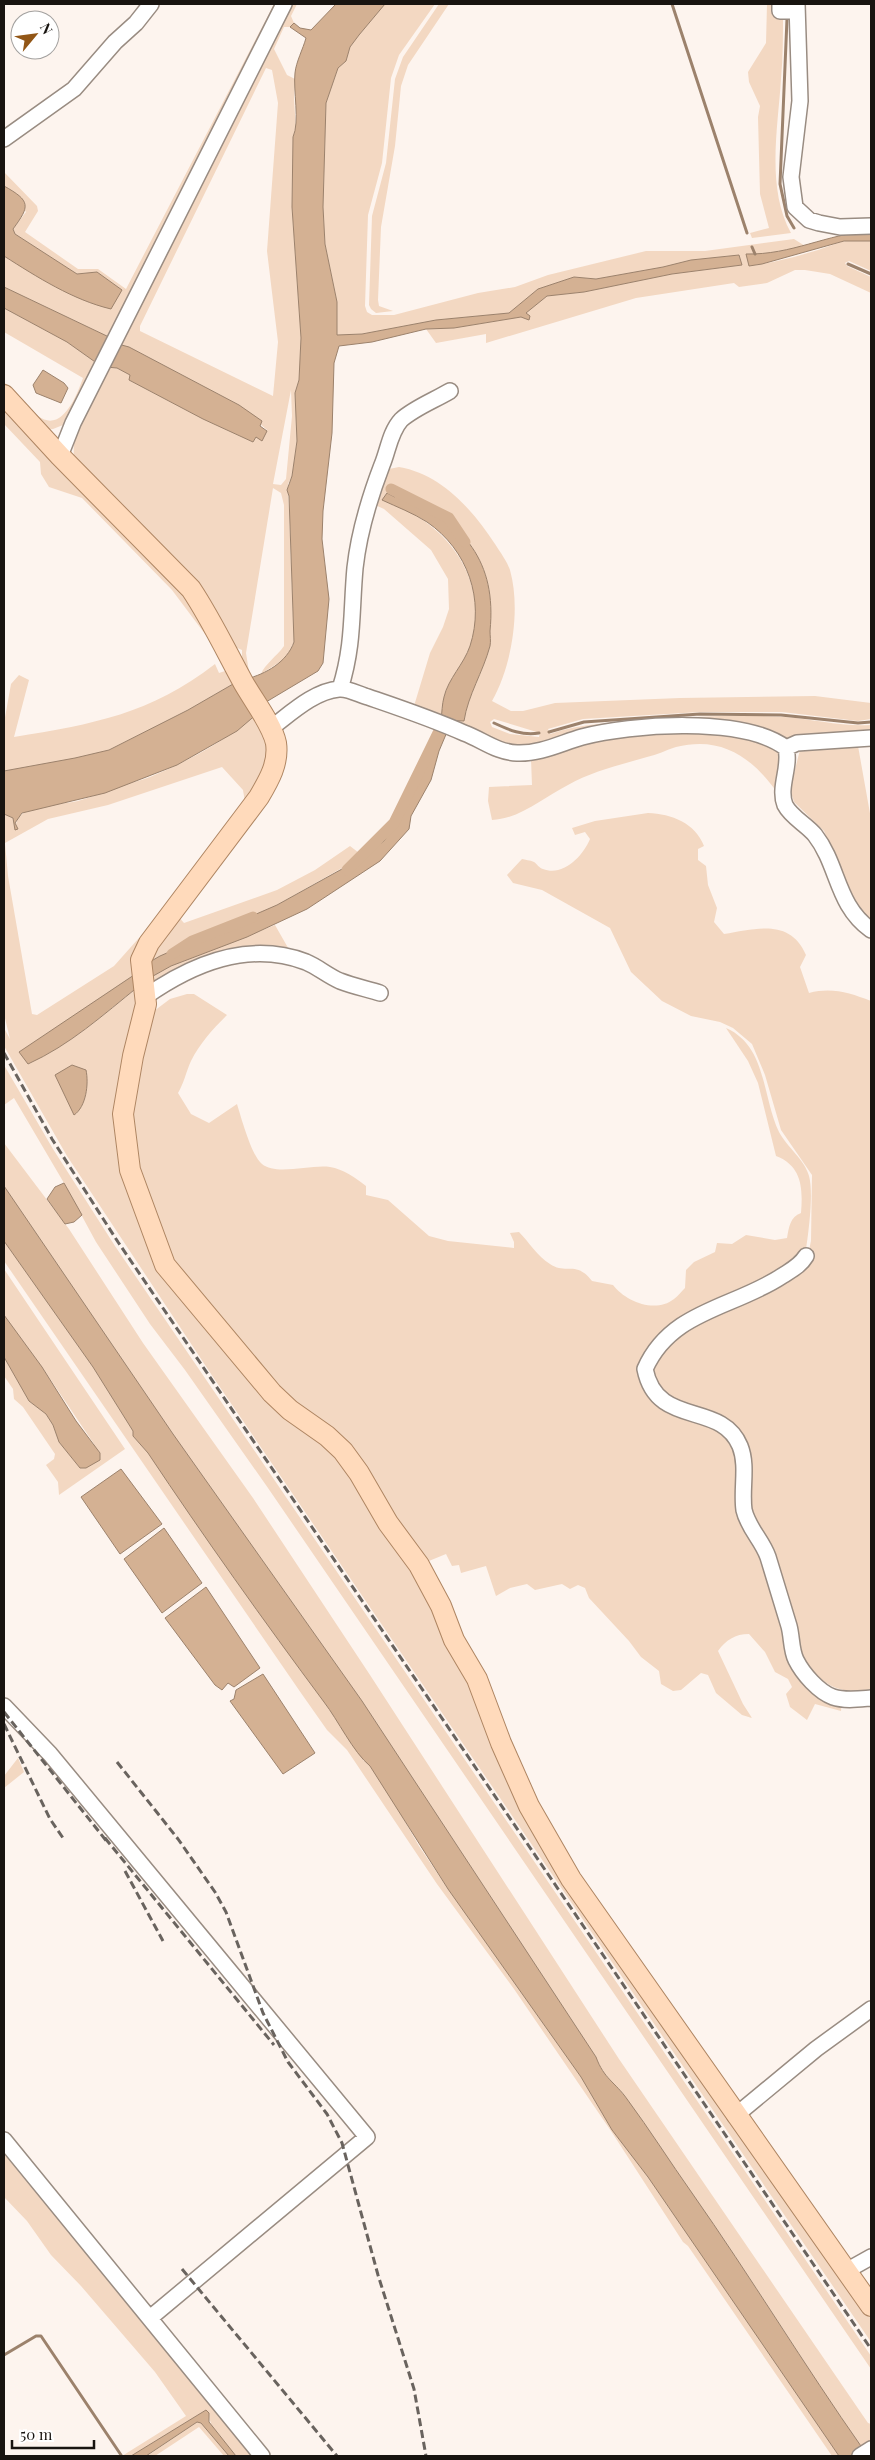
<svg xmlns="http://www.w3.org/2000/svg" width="875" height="2460" font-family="'Playfair Display',serif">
<rect width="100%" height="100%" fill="#fdf4ee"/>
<!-- green -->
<path fill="#f3d8c2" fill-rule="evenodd" d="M274,4h6l-169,334 -107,-51v-31l59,34 34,-18 -20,2 -62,-40 -2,-5 13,-17 -14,-21 -8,-5v-14l33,34 1,5 -13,21 53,37h20l28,20z
M288,4h9l-6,12 3,7 -4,4h-6l-10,22 13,26 8,4 -1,19 2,33 -3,6 -1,70 9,131 -2,42 -4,13 2,48 -5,35 -4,8 6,158 -8,16 -25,16c4,-10 16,-18 23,-28v-141l-3,-12 -8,-5 -27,165 4,25 -8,-9v-19l-7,-3 -161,-186c-3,-38 16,-62 32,-94l11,1 13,7 -1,5 74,39 50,23 3,-5 11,-7 -28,-25 -110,-58 -11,-3zM266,68l6,2 6,33 -11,148 11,91 -5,54 -133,-65v-5zM291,390l1,26 -6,63 -5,6 -8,-1z
M385,4h50l-36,51 -8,23 -9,85 -14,52 -3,91 2,6 5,3h22l84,-22 37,-6 33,-12 98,-24h59l89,-12 11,7 -41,8 -15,12c24,-3 46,-9 69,-16 17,-6 34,-14 53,-9v30l-22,-10 -4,2 2,3 24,11v16l-41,-19 -25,-4h-10l-28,13 -28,4 -5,-4 -98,15 -150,45v-9l-50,9 -10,-14 28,-1 67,-11 26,-21 37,-4 88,-18 70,-9 -3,-10 -48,5 -28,7 -67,12 -22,-2 -36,12 -29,24 -73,7 -74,14 -25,1v-33l-12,-59 -2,-36 3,-104 12,-35 8,-7 4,-14 9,-12z
M439,4h10l-41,61 -7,21 -6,60 -14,81 -3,73 1,6 14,5 -17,2 -5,-4 -2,-4 3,-89 14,-53 9,-84 8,-22z
M767,4h11l5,10c0,22 0,43 -2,65 -3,49 -15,109 10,154l-39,5 -2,-5 19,-5 -9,-34 -2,-77 2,-11 -11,-24 -1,-10 18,-29z
M4,308l63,34 31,22 -30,59 -15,6 -8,1 -41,-45v-3l34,34c24,18 39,-21 45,-38l-79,-46z
M4,404l176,186 19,25 9,23 -36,-48 -90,-92 -33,-11 -8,-13 -1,-12 -36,-38z
M399,467c42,7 73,42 96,77 5,8 12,17 15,26 11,39 2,96 -18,131l19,10h12l32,-8 125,-5 135,-2 56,7v16l-13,2 -76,-9h-82l-117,7 -35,10 2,5c32,-11 64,-11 97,-14 46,-3 92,-6 137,-3 29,2 59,10 87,8v10l-84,5 -88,-16 -182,27 -63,-30h10c4,-26 19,-49 26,-75 1,-5 0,-10 0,-15 7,-69 -27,-108 -86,-137l-9,3 -8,-4c14,16 30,21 45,34 36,29 53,74 38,119 -6,18 -22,33 -26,51 -2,7 -2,16 -3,23l-27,-14 16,-53 13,-26 6,-18 -1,-30 -17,-29 -47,-41 -11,-5 16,-35zM494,719l46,14 -1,4 -29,-3 -18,-7 -2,-5z
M215,664l4,9 6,-2 6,7 9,2 -52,30 -79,40 -34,9 -71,12v-48l7,-39 8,-9 10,5 -15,57c80,-13 136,-23 201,-73z
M258,713l15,48 -27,47 -3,-18 -21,-23 -114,38 -60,14 -43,24 3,33 24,138 5,1 77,-49 24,-27 15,-11 -16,45 -117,80 8,11c42,-19 76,-49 111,-78l-15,92 28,170 178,199 75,104 46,95 52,116 368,557v23l-658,-965 -146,-221 -63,-110v-18l6,11 -6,-25v-200l9,4 2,11c2,-28 44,-23 63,-28 14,-4 26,-9 39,-14 11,-4 23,-6 33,-10 39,-16 76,-37 108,-64z
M701,731l54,7 29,15 -5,42c-25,-36 -56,-60 -103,-48 -10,3 -19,8 -29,10 -27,8 -54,14 -79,28 -24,12 -48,34 -76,35l-4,-19 1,-14 43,-2 -1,-26 69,-21z
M801,746h57l13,73v103l-15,-11 -32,-80 -30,-29 -3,-10 1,-11z
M648,813c24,1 47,10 56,33l-6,3v11l8,6 2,19 9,23 -3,14 10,12c32,-5 66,-16 82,21l-6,12 9,26c23,-6 41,0 62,8v692c-34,-1 -46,-6 -67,-32l-54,-142 -7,-74 -43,-32 -41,-22 -7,-19 4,-12 23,-27 127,-69 5,-23 1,-66 -31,-45 -16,-55 -13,-31 -19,-16 -13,-6 -29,-6 -29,-15 -31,-29 -21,-44 -68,-38 -29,-7 -6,-8 15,-16c3,1 8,1 12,3 3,2 5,6 9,7 20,8 40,-13 47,-30l-5,-7 -10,3 -3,-7 23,-7z
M350,846l13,10 -86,49 -41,19 -17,4 -73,36 31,-49 7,8 93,-33 38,-20z
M275,925l16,28 -15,-2 -119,34 -11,-5 25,-14z
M187,994h7l33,21c-14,14 -27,28 -36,46 -5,11 -7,22 -13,32l13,21 18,9 28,-19c4,13 15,53 25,60 14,12 50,0 68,3 13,2 26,11 36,19v9l22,5 41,36 19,5 66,7v-6l-4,-9 9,-1c10,10 18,24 31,32 16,11 26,-4 42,17l21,4c12,16 42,29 61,14 4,-3 8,-8 11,-11l1,-18 8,-8 21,-10 2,-9 15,1 14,-9 29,5 12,-2c2,-11 3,-21 14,-25 2,-25 1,-47 -25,-57l-18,-73 -10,-22 -22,-33c41,18 36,69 53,104 8,15 26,28 30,44 5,18 -1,61 -4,80l-131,74 -28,52 87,55 9,58 21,52 31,113 48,40 -1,11 -26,-7 -8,16 -17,-13 -4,-13 6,-7 -4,-8 -13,-7 -10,-20 -16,-18c-14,0 -23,6 -31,17l25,53 9,14 -10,-3 -26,-22 -8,-18 -7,-2 -20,17 -8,1 -12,-7 -2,-13 -18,-14 -12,-16 -40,-43 -4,-10 -7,-3 -8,4 -8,-5 -27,6 -8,-6 -17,4 -14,8 -10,-30 -25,7 -2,-8 -7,1 -6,-12 -22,9 -129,-154 -115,-129 -52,-141 18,-122 24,-18z
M4,1065l49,84 62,97 756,1110v13l-603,-881 -83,-118 -35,-46 -54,-82 -32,-59 -50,-85 -10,7z
M4,1143l65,86 74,114 110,155 117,177 249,384 249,364 3,1v19l-8,6c-59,-84 -112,-173 -171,-256 -22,-31 -42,-63 -65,-94 -12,-17 -23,-20 -31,-42l-234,-356 -189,-267 -169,-248z
M4,1241l89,126 40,64v5l15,17 104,150 89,122 22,35 7,6 18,26 31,54 29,43 133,188 31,53 36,47 191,279h-7l-144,-210 -5,-4 -72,-111 -97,-142 -77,-105 -90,-134 -20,-20 -26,-37 -297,-432z
M4,1269l121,180 -66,46 -1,-13 -12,-17 8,-6 1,-5 -32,-47 -9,-8 -1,-10 -9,-13v-19l25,44 17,13 7,11 6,17 21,26 14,-24 -52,-77 -38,-52z
M18,1758l6,14 -20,16v-12z
M4,2150l250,306h-18c-10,-13 -27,-25 -27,-43l-3,-3 -75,46h-9l64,-40 -31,-44 -74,-86 -30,-31 -24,-34 -23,-24z
M197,2422l4,1 28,33h-5l-25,-29 -44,29h-8z"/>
<!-- water -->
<path fill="#d4b193" stroke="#9c826c" d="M336,4h49l-26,31 -9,12 -4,14 -8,7 -12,35 -3,104 2,37 12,58v33l25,-1 74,-14 73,-7 29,-24 36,-12 22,2 67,-12 28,-7 48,-5 3,10 -70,9 -88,18 -37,4 -21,17 4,3 -1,4 -8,-3 -67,11 -28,1 -54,13 -33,4 -5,17 -2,70 -9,78 -1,28 7,60 -6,64 -5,8 -57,34 -15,-26c20,-5 41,-17 48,-37l-5,-146 -2,-6 5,-14 5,-35 -2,-48 4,-13 2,-42 -9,-131 1,-70c7,-15 0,-47 2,-64 1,-11 8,-24 11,-35l-16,-11 4,-4 6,5 11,2z
M4,186c27,15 26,20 9,43l2,5 62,40 20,-2 25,18 -11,19c-38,-9 -74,-32 -107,-53z
M871,231v10h-27l-82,23 -13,2 -3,-12c46,1 80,-20 125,-23z
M4,287l107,51 -13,26 -31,-22 -63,-34z
M118,344l11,3 110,58 23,16 -2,5 7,5 -5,10 -6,-4 -3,5 -50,-23 -74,-39 1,-5 -13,-7 -11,-1z
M43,370l21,13 4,5 -7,15 -25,-10 -3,-8z
M387,493l8,4 3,-4 6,1c60,30 93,67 86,137 0,5 1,10 0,15 -7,26 -22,49 -26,75l-23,-1c1,-7 1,-16 3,-23 4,-18 20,-33 26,-51 15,-46 -2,-96 -43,-124 -14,-9 -30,-15 -45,-22z
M240,680l18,33 -21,18 -60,34 -72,28 -83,20 -7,10 3,6 -3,1 -2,-12 -9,-4v-43l71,-13 34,-8 79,-40z
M439,728l8,4 -8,19 -8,29 -20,36 -2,13 -29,32 -73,48 -60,28 -76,29 -25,14v-16l14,-8 117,-51 74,-41 33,-23 20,-31 6,-18 17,-34z
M137,973l2,13c-36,29 -69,59 -111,78l-9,-12z
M72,1065l14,5c3,14 0,37 -12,45l-19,-40z
M64,1183l18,32 -8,7 -9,2 -18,-25 8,-12z
M4,1186l169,248 189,267 234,356c8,22 19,25 31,42 23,31 43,63 65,94 59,84 112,172 171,256l-12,7h-12l-191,-279 -36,-47 -31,-53 -133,-188 -78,-123c-17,-14 -32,-46 -46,-64 -61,-82 -120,-165 -176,-249l-15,-17v-5l-40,-64 -89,-126z
M4,1315l38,52 34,54 24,32v7l-14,8h-6l-21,-26 -6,-17 -7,-11 -17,-13 -25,-44z
M121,1469l41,55 -42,30 -39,-57z
M164,1528l38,55 -40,30 -38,-54z
M206,1587l54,81 -26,19 -6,-4 -6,7 -7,-5 -50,-67z
M263,1674l52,79 -32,21 -53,-73 4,-2 2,-9z
M206,2410l3,3v9l27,34h-7l-28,-33 -4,-1 -51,34h-15z"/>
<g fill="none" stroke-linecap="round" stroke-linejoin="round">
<!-- stream -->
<path stroke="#9c826c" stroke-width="3" d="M672,4l75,229
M787,19l-7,165 7,32 7,12
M752,247l3,7
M848,264l23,10
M494,723c15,7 29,13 45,10
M549,732l35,-10 116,-8 81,1 77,8 13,-1
M4,2355l32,-19h5l80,119"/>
<!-- canal -->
<path stroke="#d4b193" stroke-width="11" d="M391,489l58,29 16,24
M347,870l47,-47 45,-92
M172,954l20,-13 61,-24"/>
<defs>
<path id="minor" d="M780,4v7h17
M797,4l3,97 -9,76 4,30 14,13 10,3 21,4 31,-1
M4,139l70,-50 41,-47 21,-19 15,-19
M60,456l13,-33 211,-419
M340,689c14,-44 11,-77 15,-121 4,-36 14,-69 27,-103 6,-14 8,-33 19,-45 13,-12 34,-20 49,-29
M271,728c19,-14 43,-37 68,-39 9,-1 21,6 29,8 32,11 65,22 96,36 19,7 32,19 53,20 23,1 44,-10 65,-16 49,-13 162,-21 204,11 5,19 -8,39 -1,57 6,12 22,20 30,30 24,31 21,70 56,95
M786,748l11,-5 74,-5
M145,997c47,-33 103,-57 161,-35 12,5 22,14 34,19 13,5 27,8 40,12
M806,1256c-6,10 -15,14 -24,20 -48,32 -111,34 -137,93 12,60 76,31 95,77 8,20 1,43 4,64 4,18 18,30 24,47 7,23 14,46 21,69 3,11 2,24 7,34 7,14 23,32 37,37 12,4 26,2 38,1
M4,1706l46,48 317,383 -217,181
M735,2116l81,-67 55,-40
M4,2140l258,316
M846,2271l25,-14
M860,2456l11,-7"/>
<path id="major" d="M4,395l56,61 131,133c20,30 35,62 52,93 10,18 29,42 33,61 3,20 -7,37 -17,54l-110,146 -8,17 5,44 -13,52 -10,58 7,56 35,95 107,128 18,17 37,26 16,15 16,22 29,50 31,42 22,41 13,34 23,39 24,64 28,63 42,73 300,427"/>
</defs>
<!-- minor casing -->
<use href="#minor" stroke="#998c82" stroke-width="18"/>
<!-- major casing -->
<use href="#major" stroke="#ae8562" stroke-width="22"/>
<!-- minor -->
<use href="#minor" stroke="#fff" stroke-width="15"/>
<!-- major -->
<use href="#major" stroke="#ffdabb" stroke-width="20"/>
<!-- rail -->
<path stroke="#69635e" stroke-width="3" stroke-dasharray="8 4" stroke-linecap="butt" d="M4,1053l48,86 66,103 753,1107
M4,1712l104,131
M4,1724l46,95 13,19
M117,1762l61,77 37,53 11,20 37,101 25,49 39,52 15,29 36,132 36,114 12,67
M105,1838l169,207
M125,1871l38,70
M182,2269l155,187"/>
</g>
<!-- border -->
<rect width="875" height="2460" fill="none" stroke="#181410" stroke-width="10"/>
<!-- north arrow -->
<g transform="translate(35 35) rotate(61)"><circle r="24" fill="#ffffff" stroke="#a3a19f"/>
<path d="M0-4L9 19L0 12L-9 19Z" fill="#925616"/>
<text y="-8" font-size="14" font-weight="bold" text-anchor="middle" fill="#181410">N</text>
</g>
<!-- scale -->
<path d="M12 2440v8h82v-8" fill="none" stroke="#181410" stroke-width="2.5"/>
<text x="20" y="2440" font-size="15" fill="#181410" stroke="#ffffff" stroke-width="4" paint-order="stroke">50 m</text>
</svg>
